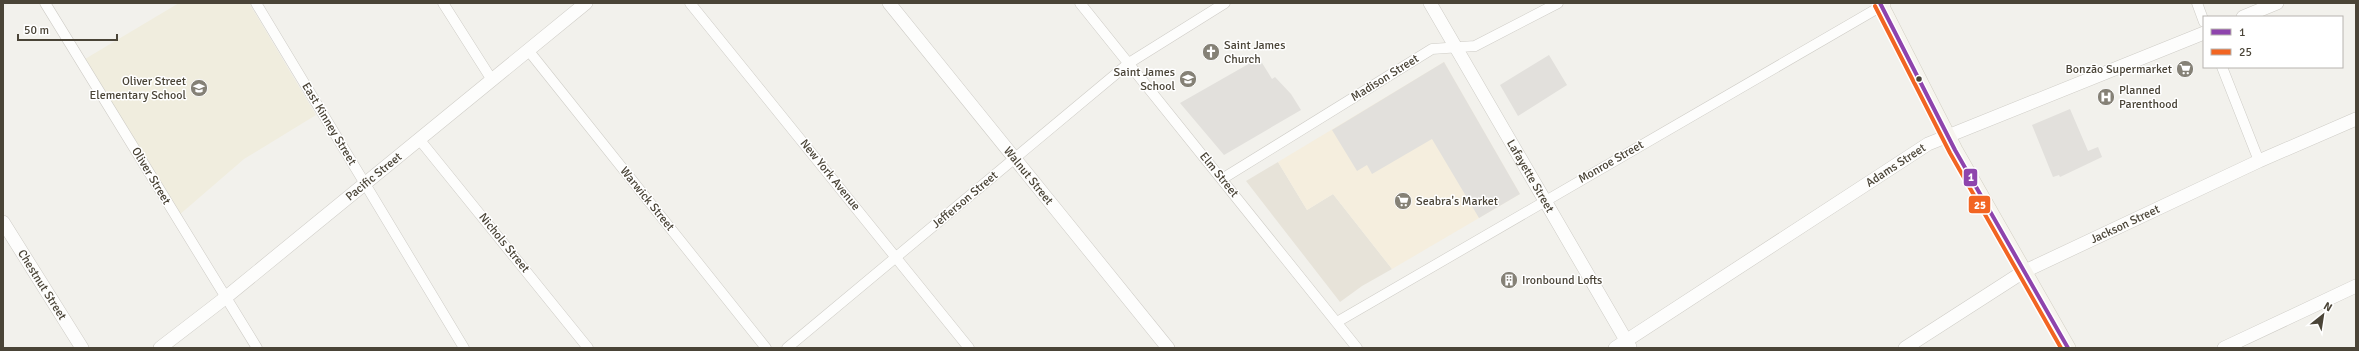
<svg xmlns="http://www.w3.org/2000/svg" width="2359" height="351" font-family="Signika,sans-serif">
<rect width="100%" height="100%" fill="#f2f1ec"/>
<!-- residential -->
<path fill="#e7e3d9" d="M1278,162l29,48 26,-16 59,75 -30,17 -22,16 -94,-121z"/>
<!-- commercial -->
<path fill="#f5eede" d="M1444,62l76,132 -128,75 -59,-75 -26,16 -29,-48z"/>
<!-- education -->
<path fill="#f0edde" d="M179,3h70l67,112 -72,44 -66,57 -98,-154z"/>
<!-- parking -->
<path fill="#e2e0dc" d="M1549,55l18,30 -49,31 -18,-31z
M1259,58l13,21 3,-2 16,17 10,16 -77,45 -44,-52z
M1444,62l76,132 -41,24 -47,-79 -60,35 -5,-9 -10,6 -25,-41z
M2070,109l18,42 10,-4 4,10 -42,20 -1,-2 -6,2 -21,-52z"/>
<g fill="none" stroke-linecap="round" stroke-linejoin="round">
<defs>
<path id="minor" d="M45,3l212,345
M256,3l208,345
M443,3l49,77
M690,3l279,345
M1080,3l277,345
M2197,3l7,19
M528,50l238,298
M2222,67l37,94
M419,139l169,209
M1222,179l210,-130 43,-3 83,-43
M1337,322l548,-318
M787,348l342,-285 96,-60"/>
<g id="tertiary">
<path id="s1" d="M889,3l279,345"/>
<path id="s2" d="M1430,3l200,344"/>
<path d="M2243,17l34,-14"/>
<path id="s3" d="M3,222l79,126"/>
<path id="s4" d="M160,348l65,-50 361,-295"/>
<path id="s5" d="M1615,348l313,-204 276,-111"/>
<path id="s6" d="M1905,348l118,-76 236,-111 97,-42"/>
<path d="M2224,348l132,-62"/>
</g>
<path id="secondary" d="M1880,3l75,147 113,198"/>
</defs>
<!-- minor casing -->
<use href="#minor" stroke="#ceccc6" stroke-width="11"/>
<!-- tertiary casing -->
<use href="#tertiary" stroke="#ceccc6" stroke-width="14"/>
<!-- secondary casing -->
<use href="#secondary" stroke="#d2cfc3" stroke-width="16"/>
<!-- minor -->
<use href="#minor" stroke="#fdfdfc" stroke-width="10"/>
<!-- tertiary -->
<use href="#tertiary" stroke="#fdfdfc" stroke-width="13"/>
<!-- secondary -->
<use href="#secondary" stroke="#f7f5ef" stroke-width="15"/>
<defs>
<path id="bus-1" d="M1880,3l75,147 113,198"/>
<path id="bus-2" d="M1875,6l75,147 111,195"/>
</defs>
<!-- bus-1 casing -->
<use href="#bus-1" stroke="#fff" stroke-width="7"/>
<!-- bus-2 casing -->
<use href="#bus-2" stroke="#fff" stroke-width="7"/>
<!-- bus-1 -->
<use href="#bus-1" stroke="#8e44ad" stroke-width="4"/>
<!-- bus-2 -->
<use href="#bus-2" stroke="#f26522" stroke-width="4"/>
</g>
<!-- icons -->
<defs>
<symbol id="church-disc" viewBox="-11 -11 22 22"><circle r="9.5" fill="#858176" stroke="#fff"/><path d="M-1.2-6h2.4v3.5h3.3v2.4h-3.3V6h-2.4V-.1h-3.3v-2.4h3.3Z" fill="#fff"/></symbol>
<symbol id="supermarket-disc" viewBox="-11 -11 22 22"><circle r="9.5" fill="#858176" stroke="#fff"/><path d="M-6-5.5h2.5l.6 2H6L4.5 2H-2.5L-4.4-4H-6ZM-1.5 3.2a1.3 1.3 0 1 0 .1 0ZM3 3.2a1.3 1.3 0 1 0 .1 0Z" fill="#fff"/></symbol>
<symbol id="school-disc" viewBox="-11 -11 22 22"><circle r="9.5" fill="#858176" stroke="#fff"/><path d="M0-5L7-2L0 1L-7-2ZM-4 1L0 2.5L4 1V4Q0 6-4 4Z" fill="#fff"/></symbol>
<symbol id="hospital-disc" viewBox="-11 -11 22 22"><circle r="9.5" fill="#858176" stroke="#fff"/><path d="M-5-5h3v3.5h4V-5h3V5h-3V1.5h-4V5h-3Z" fill="#fff"/></symbol>
<symbol id="building-disc" viewBox="-11 -11 22 22"><circle r="9.5" fill="#858176" stroke="#fff"/><path d="M-4-6H4V6H1V3H-1V6H-4ZM-2.5-4.3h1.7v1.8h-1.7ZM.8-4.3h1.7v1.8H.8ZM-2.5-1h1.7V.8h-1.7ZM.8-1h1.7V.8H.8Z" fill="#fff"/></symbol>
</defs>
<g fill-rule="evenodd">
<use href="#church-disc" x="1201" y="42" width="20" height="20"/>
<use href="#supermarket-disc" x="2175" y="59" width="20" height="20"/>
<use href="#school-disc" x="1178" y="69" width="20" height="20"/>
<use href="#school-disc" x="189" y="78" width="20" height="20"/>
<use href="#hospital-disc" x="2096" y="87" width="20" height="20"/>
<use href="#supermarket-disc" x="1393" y="191" width="20" height="20"/>
<use href="#building-disc" x="1499" y="270" width="20" height="20"/>
</g>
<!-- markers -->
<circle fill="#4a4437" stroke="#fff" stroke-width="1.5" cx="1919" cy="79" r="3.5"/>
<g text-anchor="middle" dominant-baseline="central" stroke-width="3" stroke-linejoin="round" paint-order="stroke">
<!-- poi labels -->
<g font-size="12" fill="#4a4437" stroke="#fff" text-anchor="start">
<text x="1224" y="45">Saint James<tspan x="1224" dy="14">Church</tspan></text>
<text x="2172" y="69" text-anchor="end">Bonzão Supermarket</text>
<text x="1175" y="72" text-anchor="end">Saint James<tspan x="1175" dy="14">School</tspan></text>
<text x="186" y="81" text-anchor="end">Oliver Street<tspan x="186" dy="14">Elementary School</tspan></text>
<text x="2119" y="90">Planned<tspan x="2119" dy="14">Parenthood</tspan></text>
<text x="1416" y="201">Seabra's Market</text>
<text x="1522" y="280">Ironbound Lofts</text>
</g>
<!-- street labels -->
<g font-size="12" fill="#4a4437" stroke="#fff">
<text transform="translate(1385 78) rotate(-32)">Madison Street</text>
<text transform="translate(329 124) rotate(59)">East Kinney Street</text>
<text transform="translate(1611 162) rotate(-30)">Monroe Street</text>
<text stroke="none"><textPath href="#s5" startOffset="335">Adams Street</textPath></text>
<text transform="translate(830 175) rotate(51)">New York Avenue</text>
<text stroke="none"><textPath href="#s1" startOffset="222">Walnut Street</textPath></text>
<text transform="translate(1219 175) rotate(51)">Elm Street</text>
<text stroke="none"><textPath href="#s2" startOffset="200">Lafayette Street</textPath></text>
<text transform="translate(151 176) rotate(59)">Oliver Street</text>
<text stroke="none"><textPath href="#s4" startOffset="274">Pacific Street</textPath></text>
<text transform="translate(647 199) rotate(51)">Warwick Street</text>
<text transform="translate(965 200) rotate(-40)">Jefferson Street</text>
<text stroke="none"><textPath href="#s6" startOffset="253">Jackson Street</textPath></text>
<text transform="translate(504 243) rotate(51)">Nichols Street</text>
<text stroke="none"><textPath href="#s3" startOffset="74">Chestnut Street</textPath></text>
</g>
</g>
<g stroke="#fff" stroke-width="1.5">
<rect x="1963" y="168" width="15" height="19" rx="4" fill="#8e44ad"/>
<rect x="1968" y="195" width="23" height="19" rx="4" fill="#f26522"/>
</g>
<g font-size="11" text-anchor="middle" font-weight="bold" fill="#fff">
<text x="1971" y="181">1</text>
<text x="1980" y="209">25</text>
</g>
<!-- border -->
<rect width="2359" height="351" fill="none" stroke="#4a4437" stroke-width="8"/>
<!-- legend -->
<rect x="2203" y="16" width="140" height="52" fill="#ffffff" stroke="#b7b4af"/>
<rect x="2211" y="29" width="20" height="6" fill="#8e44ad" stroke="#b7b4af"/>
<text x="2239" y="36" font-size="12" fill="#4a4437">1</text>
<rect x="2211" y="49" width="20" height="6" fill="#f26522" stroke="#b7b4af"/>
<text x="2239" y="56" font-size="12" fill="#4a4437">25</text>
<!-- north arrow -->
<g transform="translate(2323 315) rotate(30)" stroke="#ffffff" stroke-width="3" paint-order="stroke">
<path d="M0-3L7 15L0 10L-7 15Z" fill="#4a4437"/>
<text y="-6" font-size="11" font-weight="bold" text-anchor="middle" fill="#4a4437">N</text>
</g>
<!-- scale -->
<path d="M18 34v6h99v-6" fill="none" stroke="#4a4437" stroke-width="2"/>
<text x="24" y="34" font-size="12" fill="#4a4437" stroke="#ffffff" stroke-width="3" paint-order="stroke">50 m</text>
</svg>
